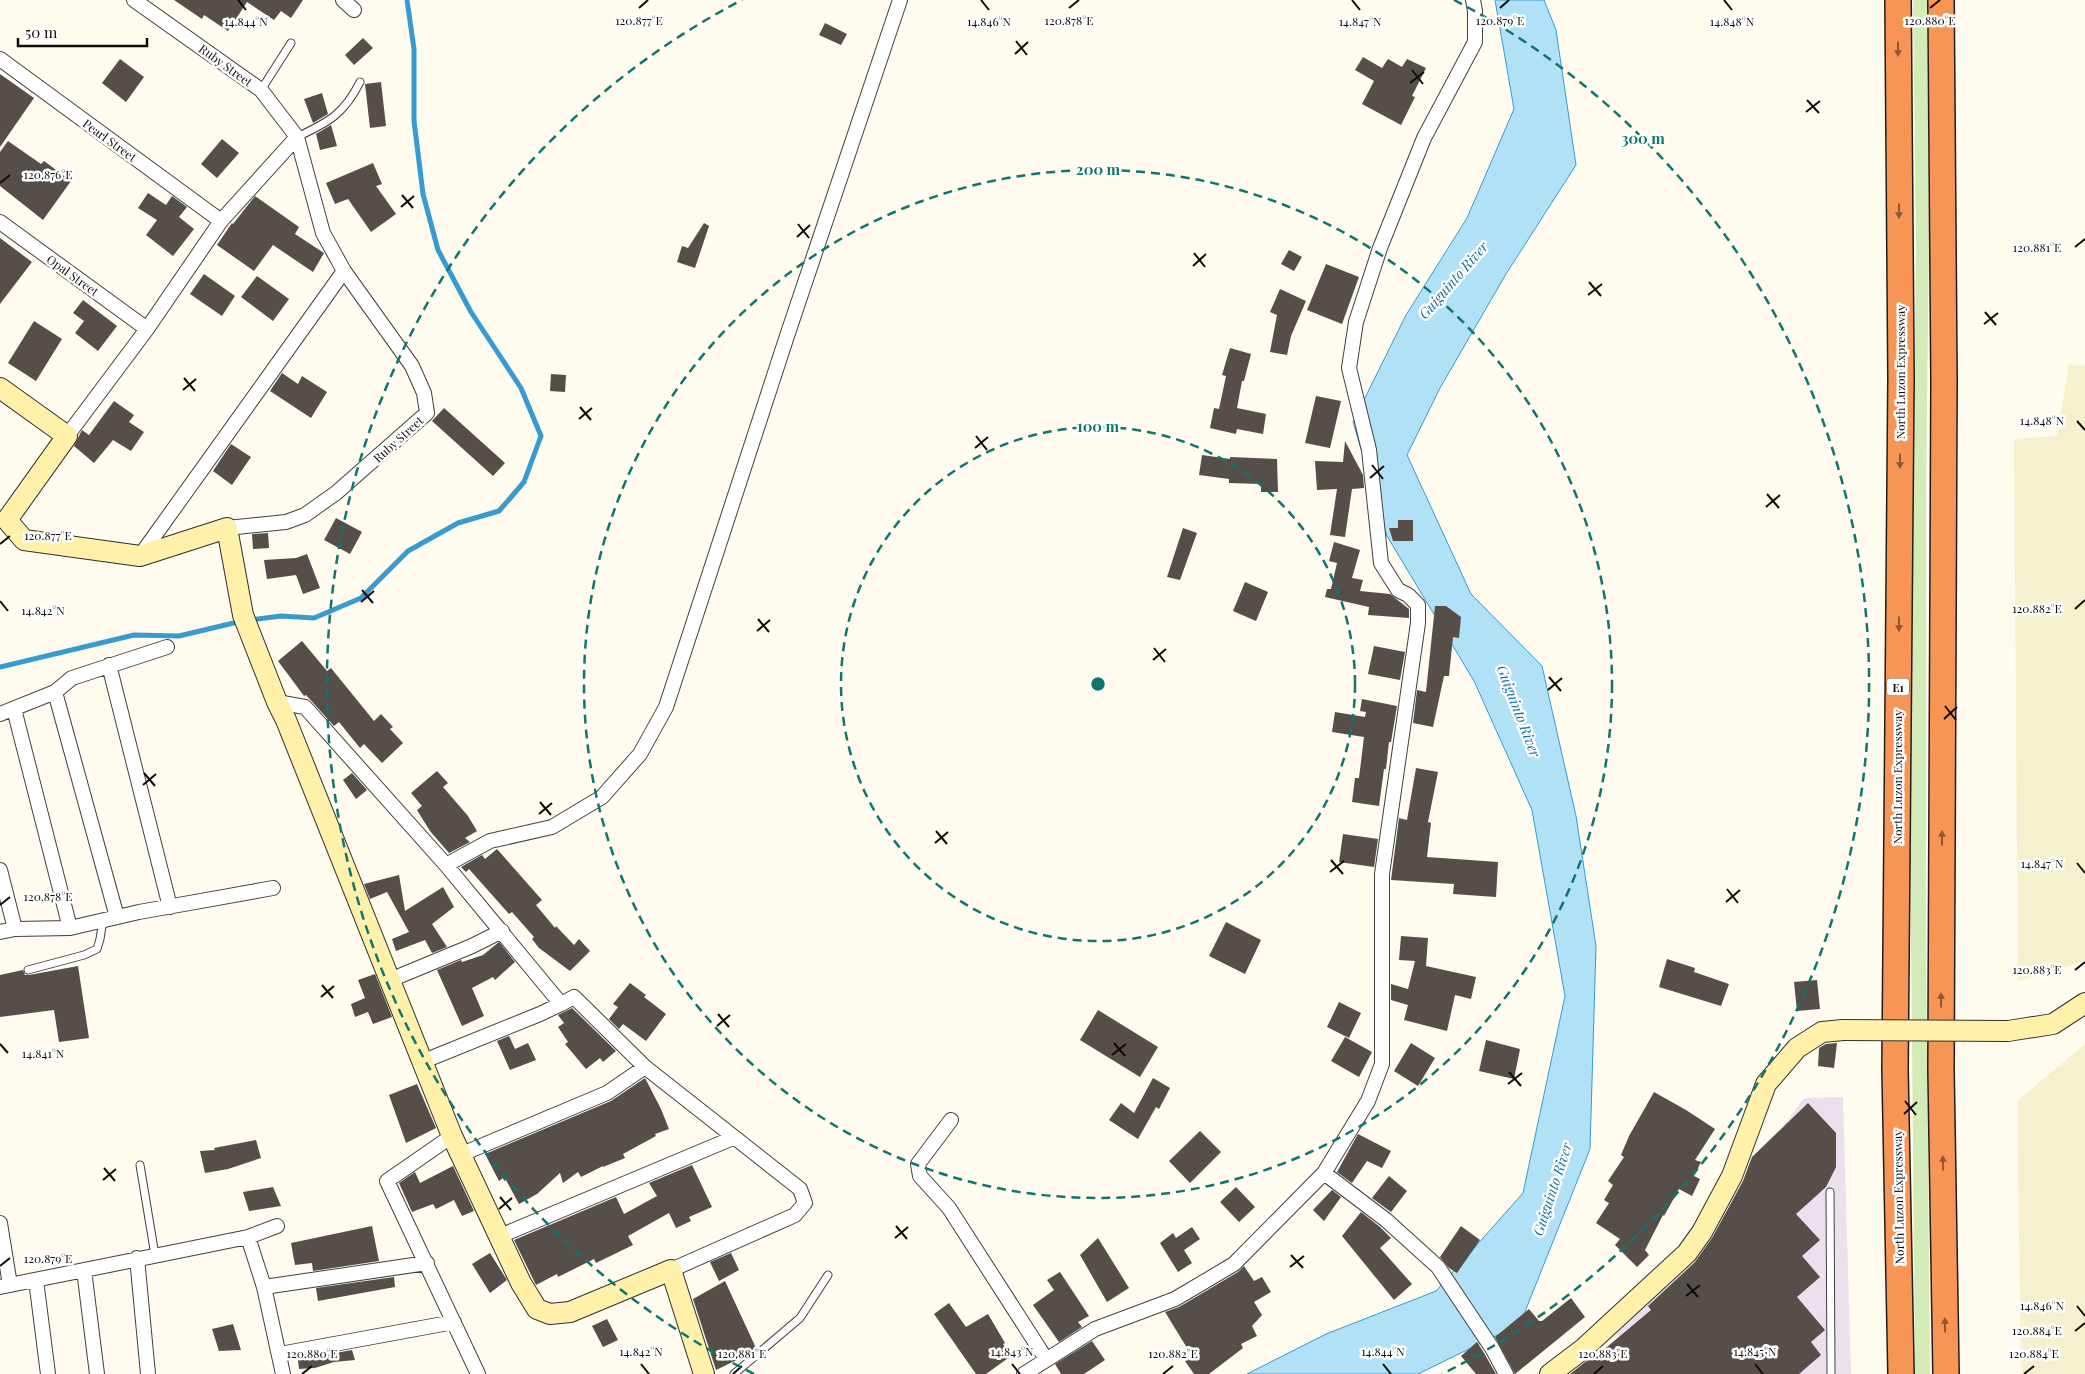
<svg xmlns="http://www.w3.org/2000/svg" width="2085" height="1374" font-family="'Playfair Display',serif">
<rect width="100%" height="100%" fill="#fffbee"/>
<!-- industrial -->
<path fill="#ebe1ec" d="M1843,1097l8,277h-235l10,-27 -9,-14 86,-81 31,-46 39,-66 31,-42z"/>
<!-- farmland -->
<path fill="#f5f0cd" d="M2069,364l16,2v595l-67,20 -4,-542 43,-3z
M2085,1044v330h-64l-4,-273z"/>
<!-- green -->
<path fill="#d4eab7" d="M1913,0h14l2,232 -3,269v438l4,435h-15l-5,-555 6,-571z"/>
<!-- water -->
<path fill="#b1e1f7" stroke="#379bd0" d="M1495,0h49l12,30 20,135 -70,109 -66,114 -33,67 64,139 71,72 34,150 20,130 -6,203 -70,175 -102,50h-171l79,-40 110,-43 87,-98 42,-197 -33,-186 -58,-129 -87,-145 -34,-114 53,-107 61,-97 47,-109z"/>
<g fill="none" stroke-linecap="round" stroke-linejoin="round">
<!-- stream -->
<path stroke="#379bd0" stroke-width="5" d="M250,620l31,-4 33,2 47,-20 47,-47 50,-28 41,-12 25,-29 17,-46 -20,-48 -50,-76 -33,-62 -15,-56 -9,-73v-72l-7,-49
M0,667l134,-32 45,1 63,-15"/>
</g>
<!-- building -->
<path fill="#564e49" d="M174,0h129l-12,18 -10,-7 -7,9 -27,-18 -19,29 -24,-16 -2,4z
M825,23l22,11 -6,11 -22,-10z
M363,38l10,10 -19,17 -9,-10z
M1363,57l19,11 6,-9 14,8 5,-8 19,9 -14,28 3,1 -14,28 -39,-21 12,-23 -19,-11z
M120,59l24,18 -18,25 -24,-19z
M0,74l34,24 -34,49z
M381,82l5,44 -16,2 -5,-44z
M322,93l6,21 -15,9 -9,-24z
M331,125l6,21 -17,4 -4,-16z
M222,139l17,14 -22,25 -16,-14z
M8,141l33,23 3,-3 27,20 -28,39 -43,-34v-34z
M373,163l9,21 -6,2 20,28 -25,18 -23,-33 -13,5 -9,-21z
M148,193l18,12 6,-9 15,11 -8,10 15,12 -21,27 -27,-21 11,-15 -19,-12z
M255,196l44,31 -4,7 29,19 -11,19 -40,-27 -19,26 -37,-26 15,-22 1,1z
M704,223l5,3 -14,42 -18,-6 5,-16 6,2z
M0,238l32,24 -32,42z
M1289,250l13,7 -8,14 -13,-7z
M1326,264l33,13 -17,47 -35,-14z
M204,274l31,22 -13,20 -32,-22z
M257,276l32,23 -16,22 -32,-24z
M1280,289l26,12 -15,35 -4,19 -17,-3 7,-37 -7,-3z
M83,300l34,26 -19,25 -23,-18 9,-12 -11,-8z
M34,321l28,18 -26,42 -28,-18z
M1230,348l21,6 -7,27h-2l-5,27 29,6 -3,20 -26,-5 -1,5 -26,-6 4,-20 5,1 7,-33 -4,-1z
M282,373l16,11 4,-8 25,16 -16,26 -41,-27z
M551,374l15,1 -1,17 -15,-1z
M1316,396l25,5 -11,47 -25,-5z
M114,401l20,14 -5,7 15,10 -13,19 -18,-11 -19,23 -20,-17 8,-16 7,5z
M444,408l61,55 -12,13 -61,-55z
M1345,441l18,34 1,13 -12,1 -7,48 -15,-2 7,-46 -20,1 -2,-29 28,1z
M231,444l20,13 -19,28 -19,-14z
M1202,455l28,4v-2l47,2 1,33h-17v-8l-32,-1v-4l-30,-4z
M336,518l26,14 -12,22 -26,-14z
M1398,520h15v21h-20l-4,-13h9z
M1183,528l14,5 -17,47 -13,-3z
M268,533l1,15 -16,1 -1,-15z
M1334,542l26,8 -8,28 11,2 -3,11 30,3 19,15v9l-41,-3 1,-8 -44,-10 2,-8h4l6,-26 -8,-2z
M307,554l13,34 -17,6 -7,-19 -29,4 -3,-19 32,-2z
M1245,582l23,10 -12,29 -23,-10z
M1435,606h11l15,11 -2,21 -6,-1 -4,39h-5l-11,51 -20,-4 4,-33 9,2z
M302,641l25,30 4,-3 43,53 7,-7 12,13 -3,2 13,14 -21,20 -18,-19 -4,4 -21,-26 -5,4 -28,-31 -2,1 -26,-35z
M1374,646l31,6 -5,28 -32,-6z
M1362,699l35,7 -6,36h-2l-3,27h-2l-5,37 -27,-4 3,-24h4l5,-41 -32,-5 3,-20 30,5 1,-5 -6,-1z
M1416,768l22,4 -10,50 3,1 -4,34 71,5 -2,35 -43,-3 1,-10 -63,-4 8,-62 8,2z
M437,771l11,12 -5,4 25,29 9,15 -12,7 5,4 -21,11 -19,-22 -13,-21 5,-4 -11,-13z
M352,773l15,17 -11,9 -13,-19z
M1343,834l35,5 -4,28 -35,-5z
M497,849l45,51 -6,5 19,23 1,-2 18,19 5,-6 11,12 -20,20 -31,-23 -7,-9 2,-2 -22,-25 -3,2 -40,-45 -3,3 -5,-5 21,-12 3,4z
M399,875l6,36 38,-24 11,20 -22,17 15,23 -15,6 -7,-13 -29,11 -4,-12 17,-7 -22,-40 -17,7 -6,-15z
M1226,922l35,18 -16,34 -36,-18z
M1401,936l27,2 -2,28 50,11 -5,22 -16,-4 -8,36 -43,-11 4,-15 -17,-5v-16l17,5 7,-28 -16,-1z
M499,942l16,20 -20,18 -2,-3 -21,11 12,28 -22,10 -25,-56 24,-10 1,2 21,-7z
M1667,959l28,9 -1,4 35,12 -8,22 -62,-19z
M78,966l11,72 -30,4 -5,-32 -54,7v-42l23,-5 2,5h4z
M375,974l17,43 -19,7 -5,-12 -13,5 -4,-13 14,-6 -7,-18z
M1817,980l3,29 -23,2 -3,-29z
M630,983l16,12 -2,2 22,17 -20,27 -23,-17 -4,5 -10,-10 9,-12 -5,-3z
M1339,1002l22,11 -12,25 -22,-11z
M572,1008l44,43 -13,11 -3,-4 -14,11 -21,-25 3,-2 -10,-15 6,-4 -6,-8z
M1098,1010l60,37 -18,30 -60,-37z
M509,1036l6,13 13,-6 8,17 -26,10 -13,-29z
M1345,1037l27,15 -13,25 -28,-16z
M1486,1040l34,9 -6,30 -35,-8z
M1411,1043l24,15 -17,28 -24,-15z
M1837,1043l-3,25 -16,-2 1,-18 7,-4z
M645,1078l16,31 8,20 -14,5 1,2 -33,18 2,4 -22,9v-1l-22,11 -3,-5 -15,11 -3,-10 -23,21 -18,10 -13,-24 -2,1 -1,-3 -4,3 -14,-27 126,-53z
M1153,1078l17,10 -11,21 -3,-2 -18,32 -29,-19 12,-17 13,10z
M417,1084l19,44 -30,15 -17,-48z
M1654,1092l32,18 29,19 -20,31 6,2 -7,14 6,3 -8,17 -13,-7 -15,27 -1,-1 -18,35 4,5 -12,12 -22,-22 5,-6 -24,-16 13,-20 -5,-3 9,-15 -5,-4 16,-24 -3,-2 8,-19z
M1808,1103l28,30v34l-10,20 -30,27 24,26 -18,16 18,21 -23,20 28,33 -14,12 10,13 -22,19h-229l24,-19 1,2 56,-47 -3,-4 47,-44 17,-24 31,-57 9,-24z
M1200,1131l21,21 -31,31 -21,-22z
M1358,1134l33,17 -9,17 -15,-7 -15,22 -15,-11z
M256,1140l5,18 -33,11 -23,4 -5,-22 15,-1 -1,-2z
M692,1165l20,42 -23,10 2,4 -15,7 -7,-15 -41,23 5,9 -37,18 -2,-4 -36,18 -1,-3 -21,11 -22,-45 102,-43 8,17 33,-18 -8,-13z
M453,1166l21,45 -12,5 -8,-16 -18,9 -3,-5 -21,8 -13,-29 16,-11 5,11z
M1389,1176l18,15 -16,21 -19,-14z
M273,1187l8,19 -32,5 -6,-19z
M1236,1187l19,20 -16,15 -19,-20z
M1332,1190l9,7 -17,24 -11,-11z
M1361,1212l19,15 11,11 -11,10 32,36 -18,16 -52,-64z
M372,1226l7,35 -66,10 -1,-8 -17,2 -4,-22z
M1461,1226l19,14 -23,33 -8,-5 -9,-11z
M1192,1227l8,12 -16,11 8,13 -14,9 -18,-29 13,-10 3,5z
M1098,1238l31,50 -22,14 -27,-47z
M490,1253l17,27 -17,13 -18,-29z
M731,1253l8,17 -20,11 -9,-19z
M1244,1266l10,15 8,-4 9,15 -17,10 8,13 -10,11 5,10 -16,8 2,4 -34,26h-15l-9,-13 7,-5 -27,-44 14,-5 59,-35z
M1060,1272l29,44 -11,6 4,5 -23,15 -26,-37 21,-15 -7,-10z
M394,1277l1,10 -77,14 -2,-13z
M725,1281l31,67 -7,6 -33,16 -23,-71z
M1571,1298l14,19 -70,57 -20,-37 34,-28 10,12h3z
M949,1303l17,24 22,-13 17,29 -2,1 8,12 -25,18h-10l-42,-60z
M607,1319l11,21 -15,7 -11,-21z
M233,1324l8,26 -22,1 -7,-22z
M1092,1341l13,19 -21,14h-23l-6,-10z
M1477,1342l7,11 12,21h-20l-15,-18z
M352,1350l3,10 -21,2 -19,6 -16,1 -1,-9z"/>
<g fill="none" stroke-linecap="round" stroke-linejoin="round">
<defs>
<path id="lane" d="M261,90l30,-47
M297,137c32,-15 47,-23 63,-55
M28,970l56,-15 13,-6 3,-10 3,-19
M140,1165l15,90
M1830,1192l1,182
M734,1374l66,-56 28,-43"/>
<path id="street" d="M134,0l127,90 36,47 26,96 21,38 68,95 12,27 3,20 -91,80 -31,22 -19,7 -59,6
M343,0l11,10
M0,59l221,162
M0,222l147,107
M67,436l80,-107 74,-108 76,-84
M140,556l204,-285
M109,665l61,242
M55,692l62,225
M277,702l28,5 141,158 115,139 13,-7 71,70 155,122 5,14 -10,12 -124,55
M14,709l56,219
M0,714l55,-22 17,-14 95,-31
M446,865l44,-24 62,-14 50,-30 38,-43 26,-47 121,-371 113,-336
M0,870l15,59
M0,932l15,-3 55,-1 69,-16 134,-24
M390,980l82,-34 30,-15
M424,1061l116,-47 21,-10
M951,1120l-33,44 2,12 29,32 97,151
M452,1136l-65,45 91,193
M462,1154l145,-61 38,-26
M1324,1173l44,-72 14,-37v-190l36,-251v-18l-10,-10 -10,-5 -17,-27 -12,-113 -20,-82 7,-46 24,-74 44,-110 51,-96v-31l-2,-11
M0,1223l10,62
M500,1236l233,-98
M248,1237l29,-11
M137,1258l11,116
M84,1270l13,104
M36,1280l12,94
M0,1287l248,-50 16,50 19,87
M264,1287l163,-24
M280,1354l174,-32
M1024,1374l71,-45 80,-30 59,-35 90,-91 62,47 52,47 54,81 14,26"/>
<path id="secondary" d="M0,388l67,48 -60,84 17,20 116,16 87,-28 16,87 34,87 9,18 166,416 69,147 16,26 13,5 20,-2 101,-42 33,104
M2008,1031l45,-7 32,-21
M1550,1374l33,-25 104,-96 15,-21 30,-56 34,-92 31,-36 25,-16 21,-2"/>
<path id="highway" d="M1898,0l3,377 -6,692 6,305
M1941,0l3,380 -3,690 5,304"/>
</defs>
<!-- lane casing -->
<use href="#lane" stroke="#404040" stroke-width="9"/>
<!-- street casing -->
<use href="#street" stroke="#404040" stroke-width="16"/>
<!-- secondary casing -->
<use href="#secondary" stroke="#2f2f2f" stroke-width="22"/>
<!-- highway casing -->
<use href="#highway" stroke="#1e1e1e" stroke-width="28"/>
<!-- lane -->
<use href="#lane" stroke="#fff" stroke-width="7"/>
<!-- street -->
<use href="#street" stroke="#fff" stroke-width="14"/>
<!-- secondary -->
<use href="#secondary" stroke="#fff1a9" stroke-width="20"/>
<!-- highway -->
<use href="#highway" stroke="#f79554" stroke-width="25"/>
<defs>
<path id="secondary-bridge" d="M1843,1030l165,1"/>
</defs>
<!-- secondary-bridge casing -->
<use href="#secondary-bridge" stroke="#2f2f2f" stroke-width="22" stroke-linecap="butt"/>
<!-- secondary-bridge -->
<use href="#secondary-bridge" stroke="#fff1a9" stroke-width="20"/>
</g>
<!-- one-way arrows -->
<defs><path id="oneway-solid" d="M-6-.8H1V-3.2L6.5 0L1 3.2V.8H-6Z" transform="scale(1.25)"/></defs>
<g fill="#8e5834">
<use href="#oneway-solid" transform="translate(1898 49) rotate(90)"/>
<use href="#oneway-solid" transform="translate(1899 211) rotate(90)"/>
<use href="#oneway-solid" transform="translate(1900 461) rotate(90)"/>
<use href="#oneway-solid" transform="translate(1899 624) rotate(90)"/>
<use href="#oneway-solid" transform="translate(1942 838) rotate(-90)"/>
<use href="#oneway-solid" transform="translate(1941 1000) rotate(-90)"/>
<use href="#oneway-solid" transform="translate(1943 1163) rotate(-91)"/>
<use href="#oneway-solid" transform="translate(1945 1325) rotate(-91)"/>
</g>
<!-- ticks -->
<path fill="none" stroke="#0d0d0d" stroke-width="2" d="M238,0l8,10M981,0l8,10M1352,0l8,10M1724,0l8,10M639,8l9,-8M1069,8l10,-8M1500,8l9,-8M1930,8l10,-8M1016,41l11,14M1015,54l13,-12M1412,70l11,14M1410,83l14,-11M1807,100l12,13M1806,112l14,-11M0,183l10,-8M402,195l11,13M401,207l13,-11M798,224l11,14M797,237l13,-12M2075,247l10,-8M1194,253l11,14M1193,266l13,-12M1589,282l12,14M1588,295l14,-11M1985,312l11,13M1984,324l14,-11M184,378l11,13M183,390l13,-11M580,407l11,13M579,419l13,-11M2077,421l8,9M976,436l11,14M975,448l13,-11M1372,465l11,14M1370,478l14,-12M1767,494l12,14M1766,507l14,-12M0,544l10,-8M362,590l11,13M0,601l8,10M361,602l13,-11M2075,609l10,-9M758,619l11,13M757,631l13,-11M1154,648l11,14M1153,660l13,-11M1549,677l12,14M1548,690l14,-12M1945,706l11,14M1944,719l13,-12M144,773l11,13M143,785l13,-11M540,802l11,13M539,814l13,-11M936,831l11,13M935,843l13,-11M1331,860l12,14M2077,863l8,10M1330,872l14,-11M1727,889l11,14M1726,902l14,-12M0,905l10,-8M2075,970l10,-8M322,985l11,13M321,997l13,-11M718,1014l11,13M717,1026l13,-11M1114,1043l11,13M0,1044l8,9M1112,1055l14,-11M1509,1072l12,14M1508,1084l14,-11M1905,1101l11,14M1904,1114l13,-12M104,1168l11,13M103,1180l13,-11M500,1197l11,13M499,1209l13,-11M896,1226l11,13M895,1238l13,-11M1291,1255l12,13M0,1266l10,-8M1290,1267l14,-11M1687,1284l11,13M1686,1296l14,-11M2077,1306l8,10M2075,1331l10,-8M641,1364l8,10M1012,1364l8,10M1383,1364l8,10M1755,1364l8,10M302,1374l10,-8M733,1374l9,-8M1163,1374l10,-8M1594,1374l9,-8M2024,1374l10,-8"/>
<!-- distance rings -->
<g fill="none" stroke="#0f766e" stroke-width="2.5" stroke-dasharray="9 6">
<circle cx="1098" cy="684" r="257"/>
<circle cx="1098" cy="684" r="514"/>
<path d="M754 1374A771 771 0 0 1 742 0M1454 0A771 771 0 0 1 1442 1374"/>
</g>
<g text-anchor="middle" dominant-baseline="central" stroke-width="5" stroke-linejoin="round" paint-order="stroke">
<!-- shield labels -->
<rect fill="#fff" stroke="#565656" stroke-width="1" x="1887" y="678.5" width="22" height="17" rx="4"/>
<g font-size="11" font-weight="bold" fill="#0d0d0d">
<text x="1898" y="687">E1</text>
</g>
<!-- street labels -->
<g font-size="12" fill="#0d0d0d" stroke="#fff">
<text transform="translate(226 65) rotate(36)">Ruby Street</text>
<text transform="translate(110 140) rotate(36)">Pearl Street</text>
<text transform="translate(73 275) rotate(36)">Opal Street</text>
<text transform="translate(1900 372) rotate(-90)">North Luzon Expressway</text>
<text transform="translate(398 439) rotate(-42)">Ruby Street</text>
<text transform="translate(1897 777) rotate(-90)">North Luzon Expressway</text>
<text transform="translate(1898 1197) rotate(-91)">North Luzon Expressway</text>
</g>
<!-- water labels -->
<g font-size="14" font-style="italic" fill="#146ca2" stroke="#fff">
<text transform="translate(1453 280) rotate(-49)">Guiguinto River</text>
<text transform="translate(1519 711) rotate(69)">Guiguinto River</text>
<text transform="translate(1552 1189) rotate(-72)">Guiguinto River</text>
</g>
</g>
<g font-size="12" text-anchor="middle" fill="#0d0d0d" stroke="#fff" stroke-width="5" stroke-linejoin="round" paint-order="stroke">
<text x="639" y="25">120.877°E</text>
<text x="1069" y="25">120.878°E</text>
<text x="1500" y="25">120.879°E</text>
<text x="1930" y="25">120.880°E</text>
<text x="246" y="26">14.844°N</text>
<text x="989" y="26">14.846°N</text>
<text x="1360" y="26">14.847°N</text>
<text x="1732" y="26">14.848°N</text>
<text x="48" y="179">120.876°E</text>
<text x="2037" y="252">120.881°E</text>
<text x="2042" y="425">14.848°N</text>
<text x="48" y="540">120.877°E</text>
<text x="2037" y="613">120.882°E</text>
<text x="43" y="615">14.842°N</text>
<text x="2042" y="868">14.847°N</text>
<text x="48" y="901">120.878°E</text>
<text x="2037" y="974">120.883°E</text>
<text x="43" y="1058">14.841°N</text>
<text x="48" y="1263">120.879°E</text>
<text x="2042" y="1310">14.846°N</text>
<text x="2037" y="1335">120.884°E</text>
<text x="641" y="1356">14.842°N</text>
<text x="1012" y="1356">14.843°N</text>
<text x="1383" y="1356">14.844°N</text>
<text x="1755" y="1356">14.845°N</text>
<text x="312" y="1358">120.880°E</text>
<text x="742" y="1358">120.881°E</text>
<text x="1173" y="1358">120.882°E</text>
<text x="1603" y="1358">120.883°E</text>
<text x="2034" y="1358">120.884°E</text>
</g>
<circle cx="1098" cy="684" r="8" fill="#0f766e" stroke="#fff" stroke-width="2.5"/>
<g font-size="15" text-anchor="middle" font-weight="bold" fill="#0f766e" stroke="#fff" stroke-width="5" stroke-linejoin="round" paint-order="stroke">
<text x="1643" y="144">300 m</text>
<text x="1098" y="175">200 m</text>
<text x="1098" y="432">100 m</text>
</g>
<!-- scale -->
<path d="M18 38v8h129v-8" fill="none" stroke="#0d0d0d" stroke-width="2.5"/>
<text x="25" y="38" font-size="15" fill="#0d0d0d" stroke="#ffffff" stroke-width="4" paint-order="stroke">50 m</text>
</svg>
